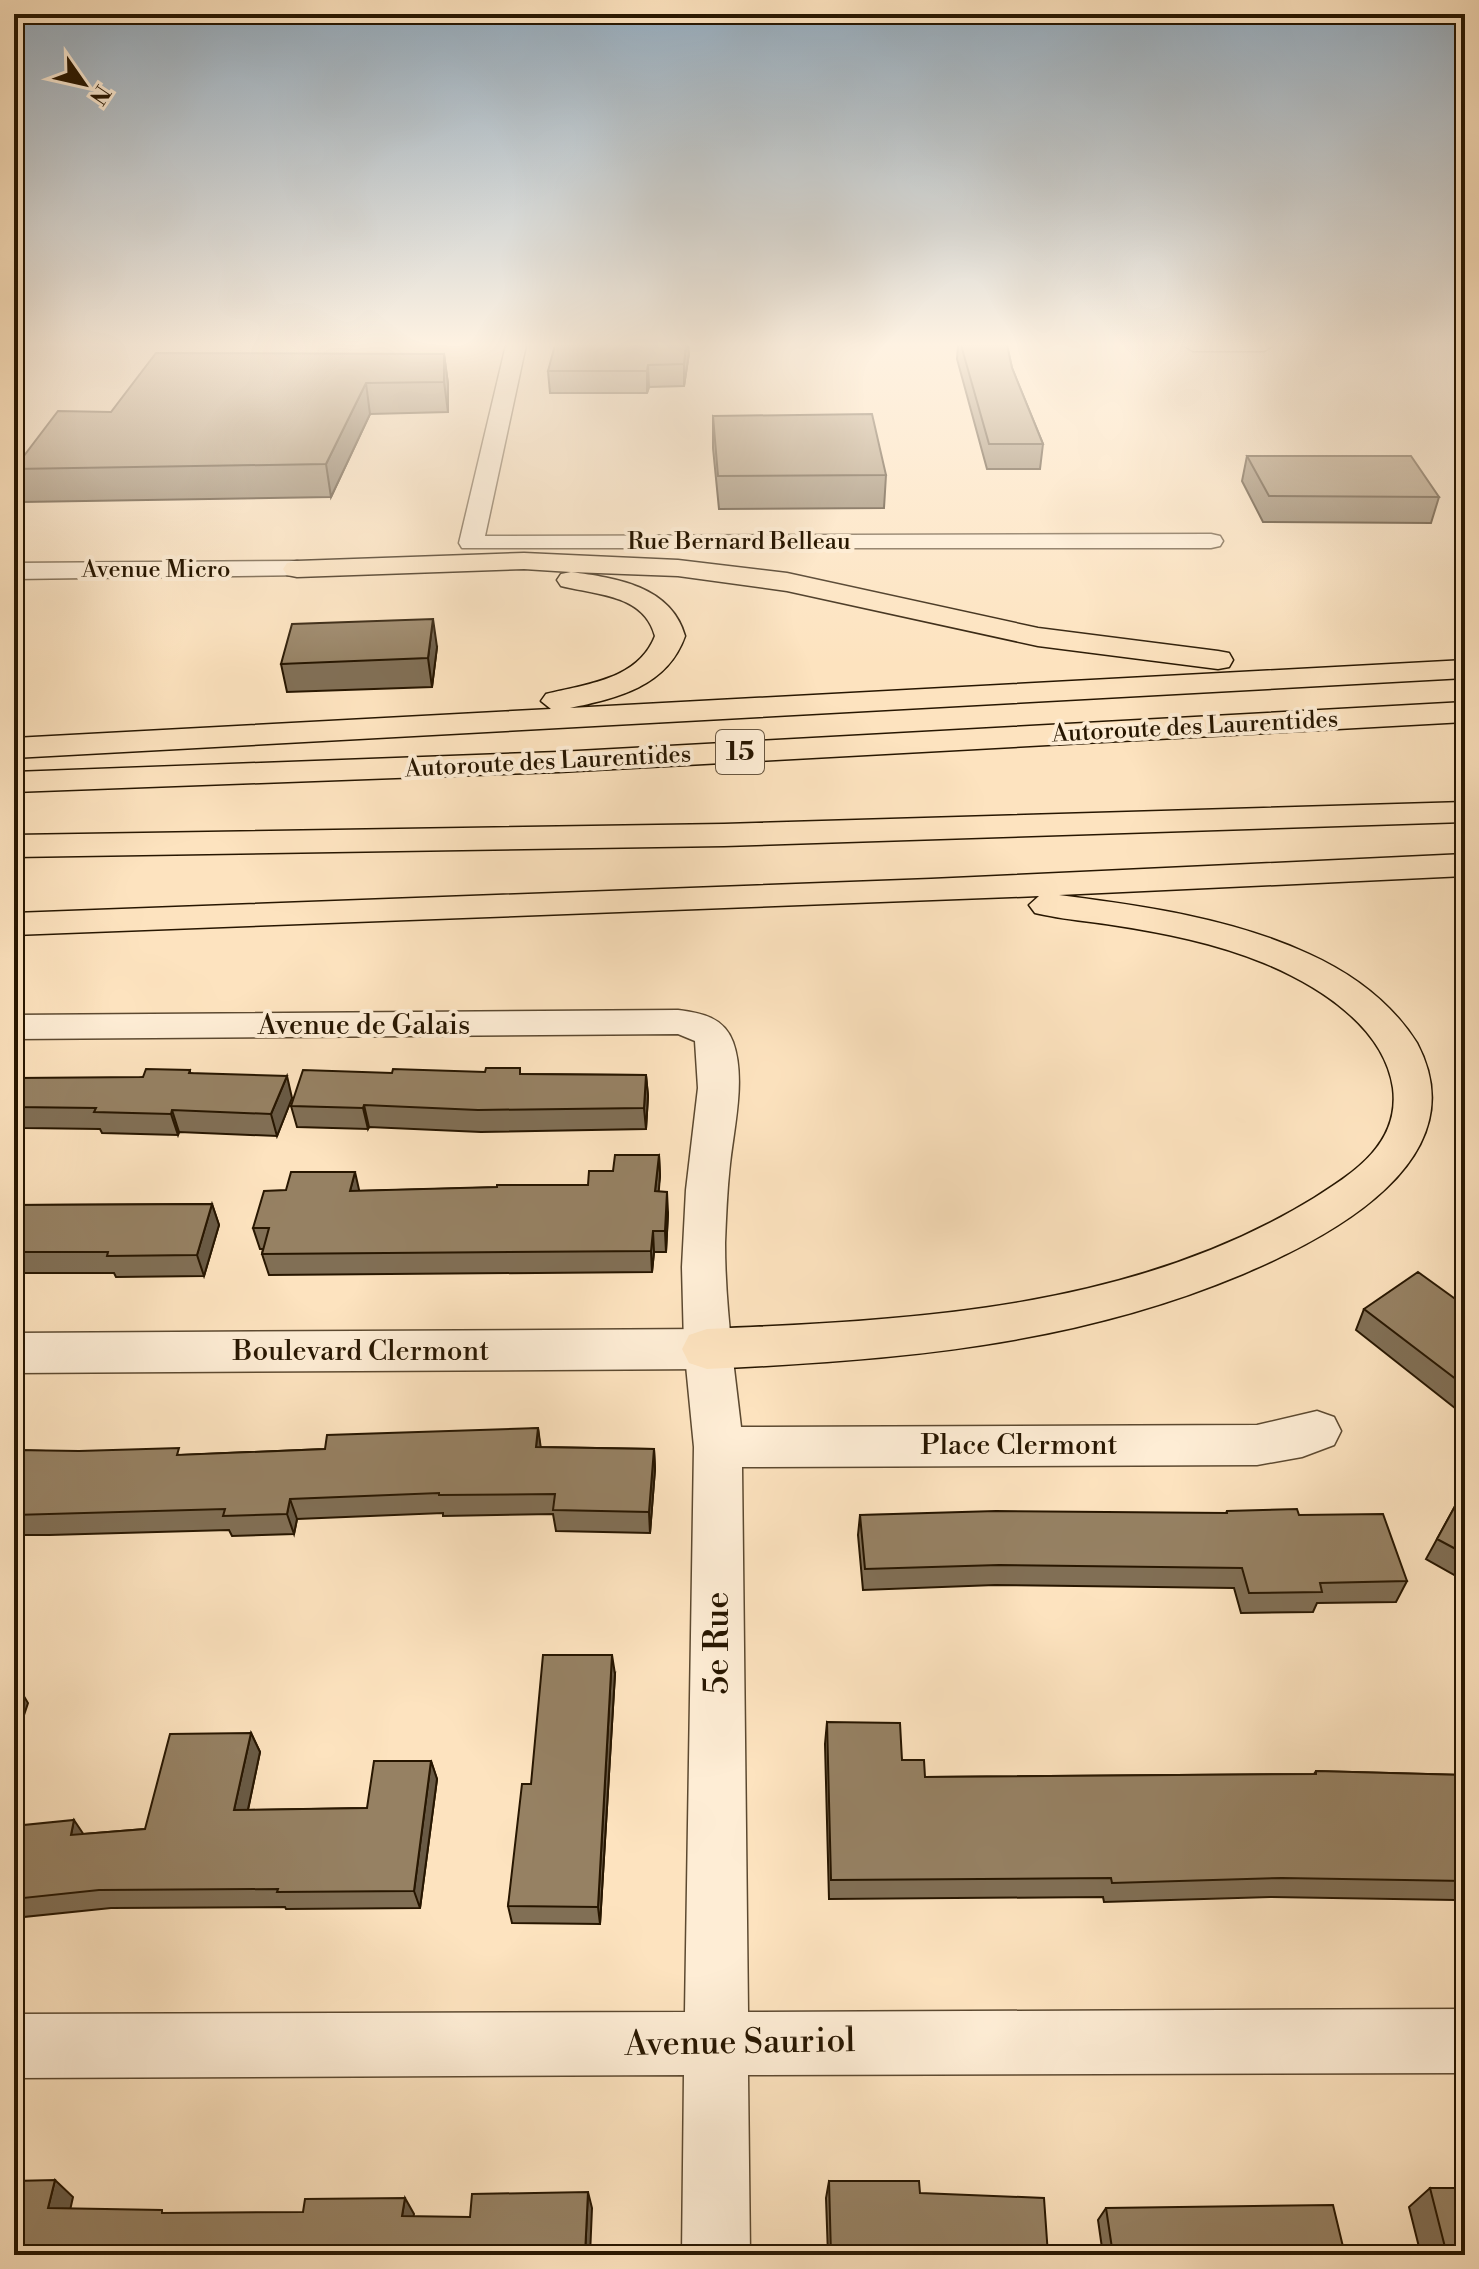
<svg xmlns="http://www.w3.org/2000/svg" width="1479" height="2269" font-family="'Libre Bodoni',serif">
<rect width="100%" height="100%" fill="#fde3bf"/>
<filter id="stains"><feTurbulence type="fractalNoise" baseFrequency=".0025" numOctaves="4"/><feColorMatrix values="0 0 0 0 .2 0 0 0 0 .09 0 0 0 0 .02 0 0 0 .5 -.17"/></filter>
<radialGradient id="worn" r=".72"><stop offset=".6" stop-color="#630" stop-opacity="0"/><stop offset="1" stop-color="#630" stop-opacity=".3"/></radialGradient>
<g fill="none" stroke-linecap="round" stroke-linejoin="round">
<defs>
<path id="minor" d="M506,345h20l-41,191 726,-2 9,2 3,5 -3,5 -9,2h-749l-3,-5z
M1183,345h91l-10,6h-71z
M678,1010c23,3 46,7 55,32 13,36 1,85 -3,122 -3,26 -4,53 -5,79 0,63 9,122 16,184l516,-2 60,-14 17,6 7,14 -7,14 -32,12 -45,8 -515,2 6,545 717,-3v64l-717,2 2,180h-68l2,-180 -670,3v-64l671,-2 9,-565 -10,-102 -2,-78 4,-77 12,-102 -3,-47 -17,-7 -664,5v-24z"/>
<path id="tertiary" d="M297,561l10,2 4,6 -4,6 -293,4v-16z
M707,1329l18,6 7,14 -7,14 -18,6 -693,4v-40z"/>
<path id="motorway" d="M524,553l154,7 109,13 251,55 180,23 11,2 4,7 -4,7 -11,2 -180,-23 -251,-55 -109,-15 -107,-4c45,6 100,14 114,64 -18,51 -68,62 -115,72l895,-48v18l-1451,80v-20l537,-29 -10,-8 5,-7c40,-10 92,-14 109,-58 -11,-42 -59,-41 -94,-50l-4,-6 4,-6 10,-2 -47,-3 -227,8 -10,-2 -4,-6 4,-6 10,-2z
M1465,702v20l-906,50 -545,20v-20l545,-20z
M1465,802v20l-741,24 -710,11v-22l710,-11z
M1465,854v22l-406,19c85,11 172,23 250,59 44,20 82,48 108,89 62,117 -87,194 -174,231 -174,73 -349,86 -536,95l-18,-6 -7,-14 7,-14 18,-6c207,-9 425,-19 607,-131 41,-26 86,-55 79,-110 -9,-62 -76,-103 -129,-125 -49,-20 -100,-30 -152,-38 -26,-4 -52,-6 -77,-12l-6,-8 10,-9 -1025,39v-22l917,-34z"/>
</defs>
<!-- minor casing -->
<use href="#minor" stroke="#5c4930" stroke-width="3"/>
<!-- tertiary casing -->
<use href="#tertiary" stroke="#5c4930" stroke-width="3"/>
<!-- motorway casing -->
<use href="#motorway" stroke="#271600" stroke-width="3"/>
<!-- minor -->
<use href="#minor" fill="#feedd5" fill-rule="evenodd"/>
<!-- tertiary -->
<use href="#tertiary" fill="#feedd5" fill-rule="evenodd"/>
<!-- motorway -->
<use href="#motorway" fill="#fde3bf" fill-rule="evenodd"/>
</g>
<!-- wall -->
<path fill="#816f55" stroke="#271600" stroke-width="2" d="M958,345h49l5,23 31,76 -3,25h-53l-30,-110z
M689,353l-5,33 -35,1 -2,6h-97l-2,-22z
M444,354l4,30v28l-78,2 -39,83 -308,5 -9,-29v-6l97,-55z
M713,416l173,59 -2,33 -165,1 -6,-61z
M1247,456l192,41 -8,26 -168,-1 -21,-41z
M437,647l-5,40 -145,5 -6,-28z
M190,1070v3l102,25 -15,38 -98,-4 -1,3 -76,-2 -2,-4 -76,-1 -9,-21 128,-30z
M392,1073l254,2 2,21 -2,33 -165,3 -112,-5 -1,2 -71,-2 -6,-21z
M659,1155l1,21 -2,15 10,22 -2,39h-12l-2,20 -383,3 -7,-21 1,-5h-3l-7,-21 106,-37 229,-6 25,-14z
M212,1204l7,21 -15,51 -88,1 -2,-4h-100v-68z
M1465,1306v110l-109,-86 8,-21z
M538,1428l2,19 114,2 1,20 -5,64 -94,-2 -3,-17 -110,2v-3l-146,6 -3,15 -62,2 -3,-6 -180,5h-35v-85l167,5 144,-6z
M1465,1488v93l-39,-22z
M1227,1511l72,4 108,66 -11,21 -79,1 -4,9 -72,1 -7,-25 -239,-3 -132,5 -5,-55 2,-20 366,-2z
M615,1674l-15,250 -88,-1 -4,-17 23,-122z
M827,1722l75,38 23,17 389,-3 2,-3 147,4 2,-4v118h-2l-8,11 -184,-3 -167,5 -1,-5 -274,2 -4,-155z
M251,1733l9,19 -12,58 119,-2 64,-47 6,18 -17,129 -134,1 -1,-2 -174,1 -87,9 -2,14 -8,1v-106l69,8 62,-5z
M829,2181l219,74h-220l-2,-57z
M1430,2188l35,67h-44l-12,-48z
M1106,2208l239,47h-242l-5,-35z"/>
<!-- shaded-wall -->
<path fill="#695a45" stroke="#271600" stroke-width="2" d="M686,345h2l1,8 -5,33v-22z
M444,354l4,30v28l-4,-30z
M648,365l1,22 -2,6v-22z
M366,383l4,31 -39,83 -5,-33z
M433,619l4,28 -5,40 -4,-29z
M646,1075l2,21 -2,33 -2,-21z
M287,1076l5,22 -15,38 -6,-22z
M364,1105l5,22 -1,2 -5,-21z
M172,1110l7,22 -1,3 -7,-21z
M659,1155l1,21 -3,37 -2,-22z
M355,1172l5,22 -10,-3z
M667,1192l1,21 -2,39 -1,-21z
M212,1204l7,21 -15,51 -7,-21z
M653,1231l1,21 -2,20 -1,-21z
M538,1428l3,21 -5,-2z
M654,1449l1,20 -5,64 -1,-21z
M290,1499l7,20 -3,15 -7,-20z
M612,1655l3,19 -15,250 -2,-17z
M16,1683l12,20 -14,42v-57z
M251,1733l9,19 -16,76 -10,-18z
M431,1761l6,18 -17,129 -6,-17z
M74,1820l12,18 -15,-3z
M14,1904l10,13 -2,14 -8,-9z
M55,2180l18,17 -6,27 -19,-16z
M588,2192l4,16 -2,47h-5z
M405,2198l9,16 -3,18 -9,-16z"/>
<!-- building -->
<path fill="#968163" stroke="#271600" stroke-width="2" d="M555,345h131l-2,19 -36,1 -1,6h-99z
M961,345h46l5,23 31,76h-54z
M156,353l288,1v28l-78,1 -40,81 -312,5 44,-58 53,1z
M872,414l14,61 -168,1 -5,-60z
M1247,456h164l28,41 -170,-1z
M433,619l-5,39 -147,6 11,-40z
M486,1068h34v6l126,1 -2,33 -166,2 -114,-5 -1,3 -72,-2 12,-36 89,3 1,-4 92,3z
M146,1069l44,1 -1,3 98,3 -16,38 -99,-4 -1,4 -77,-2 2,-4 -81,-1v-29l128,-1z
M615,1155h44l-4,36 12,1 -2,39h-12l-2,20 -389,3 7,-26h-16l11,-37 22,-1 5,-18h64l-5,19 147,-4v-2h91l1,-14h24z
M212,1204l-15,51 -90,1 1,-4h-94v-47z
M1418,1272l47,34v80l-101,-77z
M538,1428l-2,19 118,2 -5,63 -96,-2 2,-16 -116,1v-2l-149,6 -3,15 -64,2 2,-7 -211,6v-65l65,1 100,-3 -2,7 148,-6 2,-14z
M1465,1488v66l-28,-15z
M1297,1509l2,6 84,-1 24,67 -87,2 2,9 -73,1 -7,-25 -243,-3 -134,4 -5,-54 136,-4 231,2v-2z
M543,1655h69l-14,252 -90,-1 14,-122h9z
M827,1722l73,1 2,37h22l1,17 391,-3v-3l149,4v106l-183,-3 -170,5 -1,-5 -280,2z
M251,1733l-17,77 133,-2 7,-47h57l-17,130 -137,1 1,-3 -179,1 -85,9v-73l60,-6 -3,15 74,-6 25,-95z
M55,2180l-7,28 114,2v3l141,-1 2,-13 100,-1 -3,18 68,1 2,-23 116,-2 -3,63h-571v-74z
M829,2181h90l1,12 124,5 4,57h-217z
M1430,2188h35v67h-18z
M1333,2205l12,50h-232l-7,-47z"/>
<!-- sky -->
<linearGradient id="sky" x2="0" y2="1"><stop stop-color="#93abbe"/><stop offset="0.52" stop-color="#fef2e2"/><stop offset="1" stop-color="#fef2e2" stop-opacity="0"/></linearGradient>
<rect width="1479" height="663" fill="url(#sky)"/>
<g text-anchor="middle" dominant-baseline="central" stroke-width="8" stroke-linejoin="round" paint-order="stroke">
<!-- far-street labels -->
<g font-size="24" fill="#271600" stroke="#feedd5">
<text x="739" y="542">Rue Bernard Belleau</text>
<text x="156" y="570">Avenue Micro</text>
<text transform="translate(1195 727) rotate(-3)">Autoroute des Laurentides</text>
<text transform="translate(548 762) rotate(-3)">Autoroute des Laurentides</text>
</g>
<!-- shield labels -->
<rect fill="#feedd5" stroke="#685640" stroke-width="2" x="716" y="730" width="48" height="44" rx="6"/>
<g font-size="26" font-weight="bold" fill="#271600">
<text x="740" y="752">15</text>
</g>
<!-- street labels -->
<g font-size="28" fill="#271600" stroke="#feedd5">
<text x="364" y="1025">Avenue de Galais</text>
<text x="361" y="1351">Boulevard Clermont</text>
<text x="1019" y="1445">Place Clermont</text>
</g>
<!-- near-street labels -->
<g font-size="34" fill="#271600" stroke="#feedd5">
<text transform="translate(718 1643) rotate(-90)">5e Rue</text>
<text transform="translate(740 2043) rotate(-1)">Avenue Sauriol</text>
</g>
</g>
<!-- margin -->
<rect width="1479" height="2269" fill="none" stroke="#fde3bf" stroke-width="48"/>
<rect x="16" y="16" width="1447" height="2237" fill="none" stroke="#271600" stroke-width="4"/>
<rect x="24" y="24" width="1431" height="2221" fill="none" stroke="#271600" stroke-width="2"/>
<!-- north arrow -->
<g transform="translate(84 84) rotate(124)" stroke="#feedd5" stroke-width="6" paint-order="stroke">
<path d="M0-6L14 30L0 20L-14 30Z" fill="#271600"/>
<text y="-12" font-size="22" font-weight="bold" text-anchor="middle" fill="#271600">N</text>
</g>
<rect width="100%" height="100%" filter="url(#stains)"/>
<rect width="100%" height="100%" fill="url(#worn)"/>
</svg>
